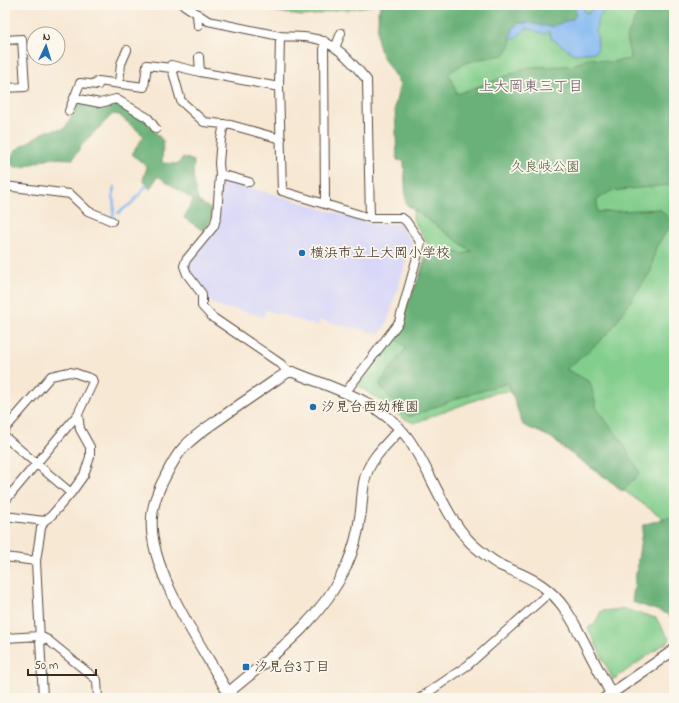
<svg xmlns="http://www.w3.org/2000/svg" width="679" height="703" font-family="'Indie Flower','Klee One',sans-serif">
<rect width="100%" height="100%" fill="#fbf7ec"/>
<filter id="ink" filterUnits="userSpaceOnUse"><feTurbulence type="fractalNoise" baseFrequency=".025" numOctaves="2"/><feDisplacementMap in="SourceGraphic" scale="8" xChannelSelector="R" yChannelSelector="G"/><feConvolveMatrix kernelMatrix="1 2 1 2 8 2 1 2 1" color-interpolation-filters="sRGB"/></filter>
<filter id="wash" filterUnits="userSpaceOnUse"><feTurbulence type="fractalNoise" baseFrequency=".012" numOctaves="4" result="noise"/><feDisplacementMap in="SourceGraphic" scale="16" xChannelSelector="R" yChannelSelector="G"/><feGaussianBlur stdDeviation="0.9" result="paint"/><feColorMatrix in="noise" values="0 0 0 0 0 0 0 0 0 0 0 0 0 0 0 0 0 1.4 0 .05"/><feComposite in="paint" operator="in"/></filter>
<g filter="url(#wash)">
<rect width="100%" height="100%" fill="#f7e8d4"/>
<!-- built -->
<path fill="#d8d7f8" d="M226,180l146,44h28l12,19 -25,80 -7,11 -60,-14 -2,6 -52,-16 -3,7 -28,-8 -13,-1 -17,-10 -18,-30 1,-5 30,-37 3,-43z"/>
<!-- green -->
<path fill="#82ce8c" stroke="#5e7c55" d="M244,5h129l-25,5 -8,-1 -10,2 -15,4 -14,1z
M386,5h288v618l-20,-27 17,-49 -8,-29 -103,-72 -51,-55 -15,2 -80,30 -11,-5 -45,-33 34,-50 12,-1 24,-89 -15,-26 6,-103 -40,-84 -1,-21z
M624,609l32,9 14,22 -57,40 -25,-52 7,-4 6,-13z"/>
<!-- forest -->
<path fill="#69b178" stroke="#526e4b" d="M380,5h197l-2,1 1,8 -4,6 -6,1 -15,6 -22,-4h-11l-8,14 2,6 -8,12c-23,4 -35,4 -55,18l8,21 26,-9 46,-18 41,-1 21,-8 18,4 22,-3 -5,-21c5,-8 8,-20 14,-27 3,-4 7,-3 11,-6h23v177l-4,3 -59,6 -14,9v12l63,-3 13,13 -17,25 -5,24 -41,60 -22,21 -22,17 24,13 7,27 24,31 19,33 -18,18 -12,-11 -60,-43 -27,-12 -15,-42 -47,14 -52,20 -16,-15 -14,-18 27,-36 -14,-13 14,-27 21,-49 21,-9 16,4 7,-3 -65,-47 -2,-43 -7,-1 -2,-54 5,-22c-7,-12 -18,-25 -21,-38 -4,-13 0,-29 1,-41z
M116,102l28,17 19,22 -1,22 16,1 5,-7 11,4 -1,15 5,25 14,9 -1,9 -7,12 -20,-13 9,-18 -35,-24 -8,13 -7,-9 4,-13 -15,-13 12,-18 -25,-21 -6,-1 -29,28 -11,17 -24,-1 -25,9h-10l-4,-5 4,-11 32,-20 18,-2c6,-8 9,-16 14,-25z
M668,517l6,2v97l-42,-14 11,-77z"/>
<!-- water -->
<path fill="#84b9f2" stroke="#607288" d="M577,5h8l-1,7 4,1 5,-4 1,-4h14c-4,7 -10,11 -11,19 -3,12 4,16 -1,28l-22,2 -23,-16 -2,-7 -4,3c-6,-1 -11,-4 -18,-6l-12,11 -5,-1 3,-9 5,-6h11l22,4 15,-6 6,-1 4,-6 -1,-8z"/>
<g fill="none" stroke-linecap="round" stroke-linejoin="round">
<!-- stream -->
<path stroke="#84b9f2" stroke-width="2.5" d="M118,213l14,-10 15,-18
M113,217l1,-10 -1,-13 1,-7"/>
</g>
</g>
<g filter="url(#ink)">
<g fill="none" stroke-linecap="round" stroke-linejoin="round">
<defs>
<path id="minor" d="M184,5l24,16 72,15
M197,14l1,12
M5,40l17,-1 3,48 -20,1
M324,41l1,163
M335,48l6,-15
M199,57l1,15
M119,83l2,-19 6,-14
M279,87l-79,-15 -29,-7 10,36 23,21 27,3 50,14
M74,98l26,5 16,-4 32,19 8,11
M69,111l11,-28 18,2v-4l46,6 3,-22 24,3
M224,124l-3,15 -2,24 1,11 -3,41 -3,11 -28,34 -2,6 3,8 15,20v12l10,11 69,47 7,8
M220,174l29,8
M5,186l65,8 18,17 24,10
M345,393l54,-71 22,-79 -15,-22 -4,-3h-32l-88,-27 -3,-104 1,-51c10,1 21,0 31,2 24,3 41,24 56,42l3,138
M5,429l46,-53 18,-4 6,1 17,6 1,3 -15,32 -73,87
M5,437l66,56
M5,516l39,5
M5,557l31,4
M5,638l35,-2 8,4 49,40 1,18
M43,698l-7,-137 5,-33 3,-7 7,-5 20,-23 13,-18 6,-18v-10l-10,-18 -2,-15
M420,698l48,-33 82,-73"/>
<path id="tertiary" d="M228,693c-25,-46 -81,-123 -76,-176 1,-14 6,-27 13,-40 5,-10 11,-22 19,-30 12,-13 27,-22 41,-32 17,-12 35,-24 52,-36l11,-7h5c41,17 86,28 114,65 24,33 36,77 64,106 9,8 18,16 29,22 13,6 28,11 41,20 24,16 35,42 48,67 8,16 17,31 24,46
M222,698c47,-40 97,-74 124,-131 7,-16 12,-33 14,-50 3,-14 1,-31 7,-45 6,-16 22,-30 33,-43
M605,698l69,-48"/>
</defs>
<!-- minor casing -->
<use href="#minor" stroke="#574639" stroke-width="10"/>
<!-- tertiary casing -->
<use href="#tertiary" stroke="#574639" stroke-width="12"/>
<!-- minor -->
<use href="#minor" stroke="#fff" stroke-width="8"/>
<!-- tertiary -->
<use href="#tertiary" stroke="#fff" stroke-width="10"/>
</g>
</g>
<!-- markers -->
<g fill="#1f6fb2" stroke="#fbf7ec" stroke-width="1.5">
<circle cx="302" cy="253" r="4"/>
<circle cx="313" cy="407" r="4"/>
<rect x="242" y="663" width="8" height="8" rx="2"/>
</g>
<g text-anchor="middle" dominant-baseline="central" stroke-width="3.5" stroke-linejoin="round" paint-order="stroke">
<!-- park labels -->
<g font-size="14" fill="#505b3f" stroke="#fbf7ec">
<text x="545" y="167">久良岐公園</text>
</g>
<!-- poi labels -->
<g font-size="14" fill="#3b2a1e" stroke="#fbf7ec" text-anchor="start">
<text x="310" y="253">横浜市立上大岡小学校</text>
<text x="321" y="407">汐見台西幼稚園</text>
<text x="254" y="667">汐見台3丁目</text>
</g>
<!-- neighbourhood labels -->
<g font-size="15" fill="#6a5b67" stroke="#fbf7ec">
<text x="531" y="87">上大岡東三丁目</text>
</g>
</g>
<!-- margin -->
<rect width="679" height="703" fill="none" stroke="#fbf7ec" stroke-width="20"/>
<!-- north arrow -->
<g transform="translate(46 46) rotate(4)"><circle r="19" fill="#fbf7ec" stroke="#aea59a"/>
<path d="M0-3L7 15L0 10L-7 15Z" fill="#1f6fb2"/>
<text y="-6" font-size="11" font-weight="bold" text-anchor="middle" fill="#3b2a1e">N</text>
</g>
<!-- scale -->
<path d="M28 669v6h68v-6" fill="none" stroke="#3b2a1e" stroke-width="2"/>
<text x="34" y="669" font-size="12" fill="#3b2a1e" stroke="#fbf7ec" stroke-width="3" paint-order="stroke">50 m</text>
</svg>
